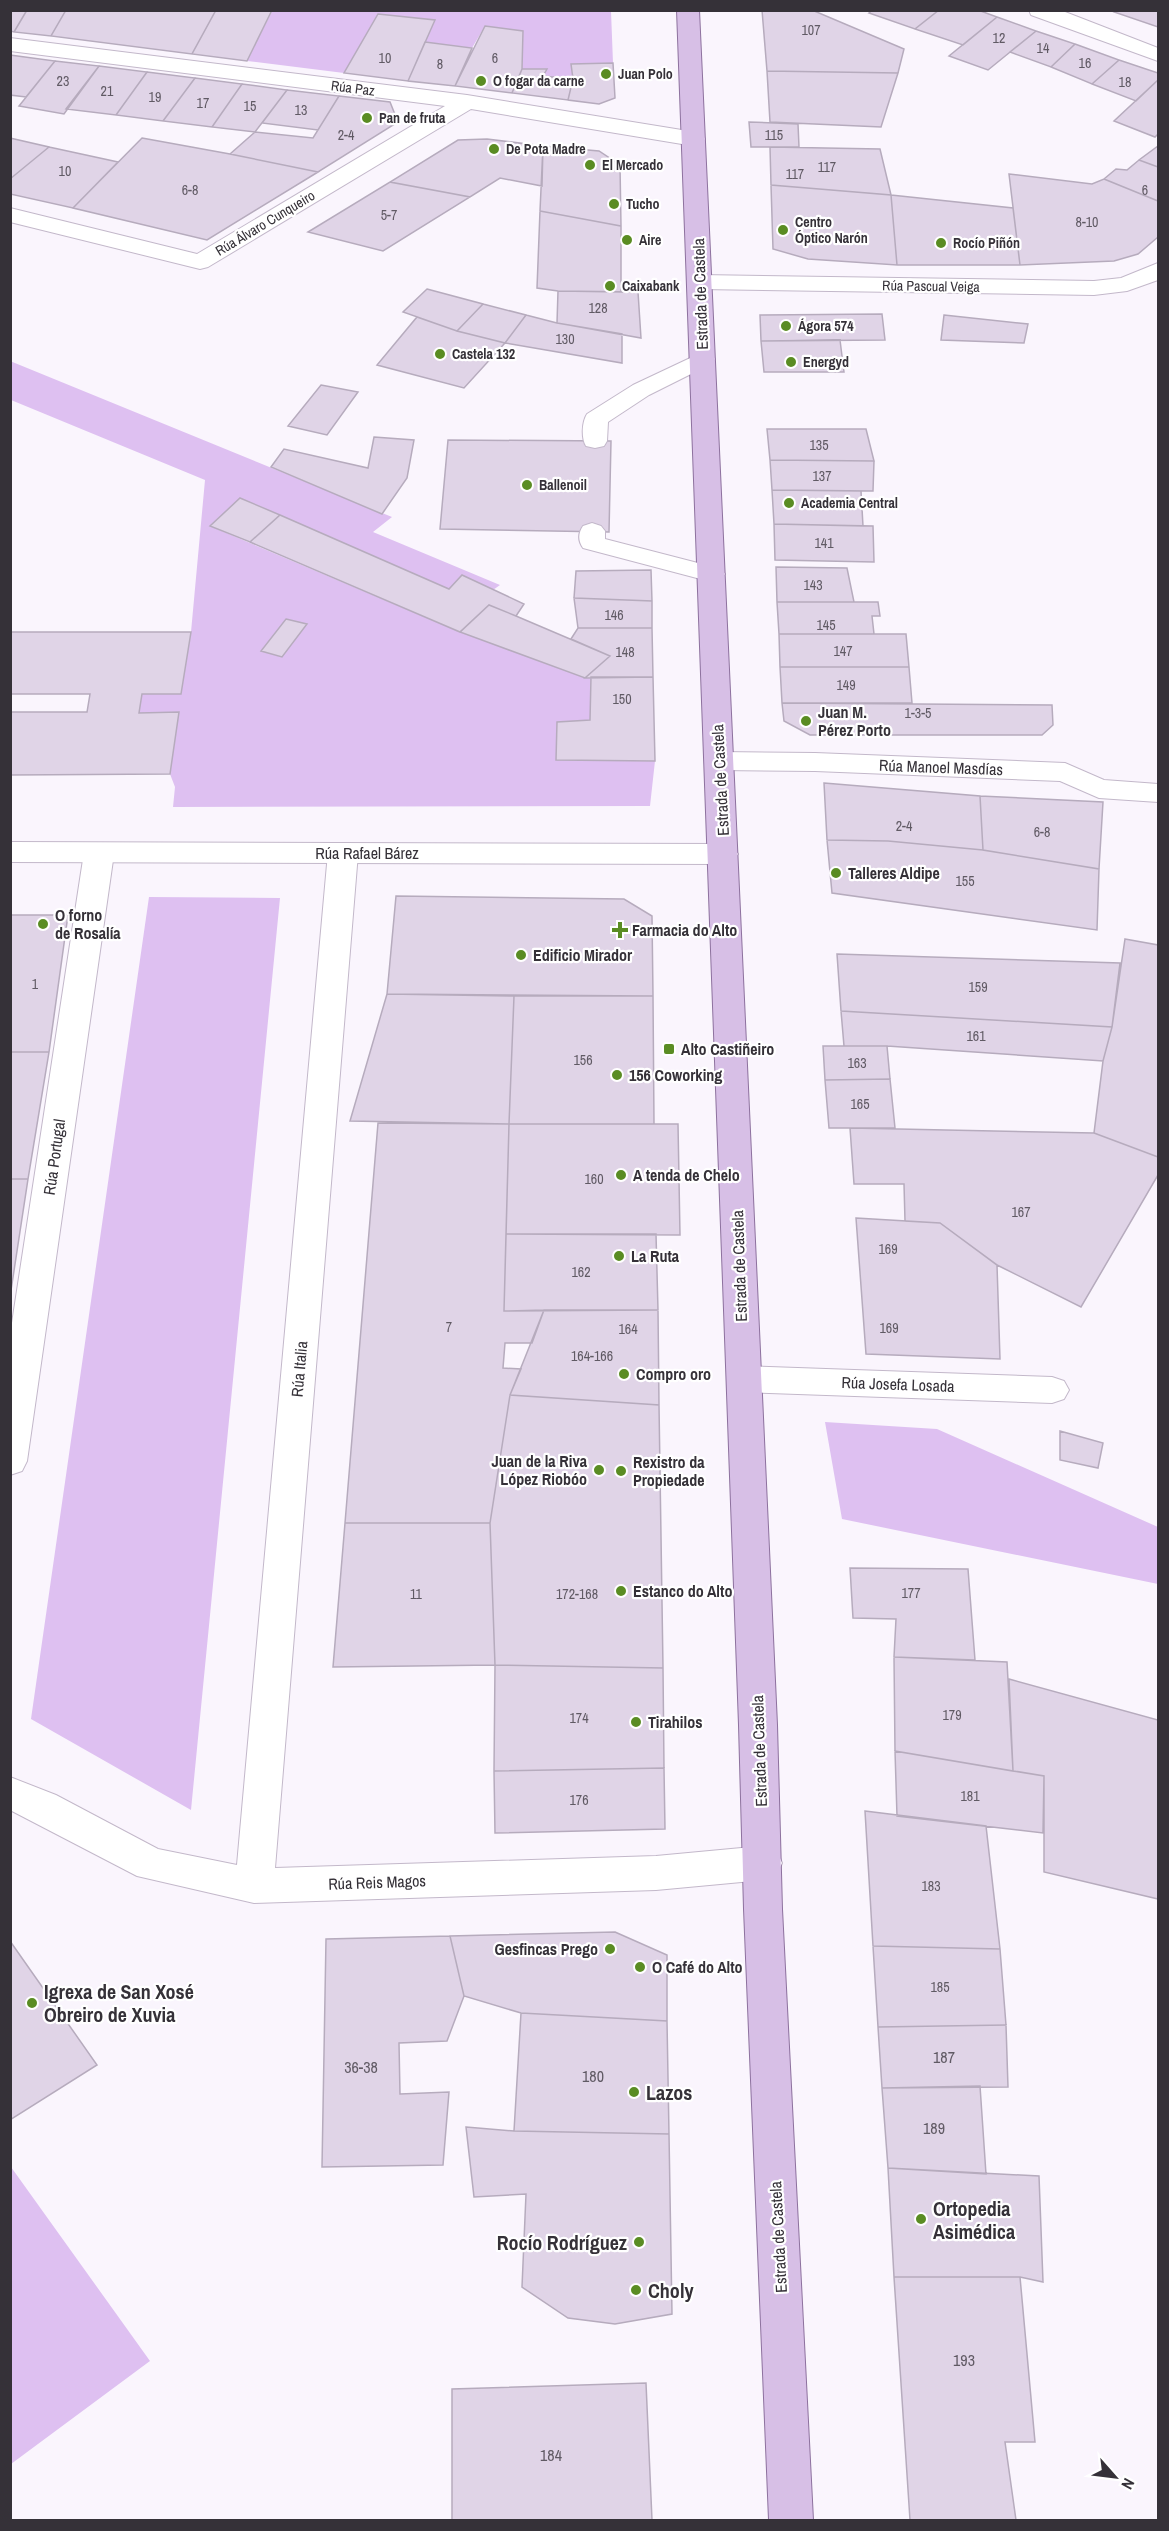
<svg xmlns="http://www.w3.org/2000/svg" width="1169" height="2531" font-family="'Archivo Narrow',sans-serif">
<rect width="100%" height="100%" fill="#faf5fd"/>
<!-- green -->
<path fill="#dec0f1" fill-rule="evenodd" d="M272,11h339l2,52 -42,1 2,15 -30,-3 3,-7h-24l1,-38 -38,-5 -13,22 -47,-6 10,-22 -57,-6 -34,59 -97,-12z
M10,361l382,156 -19,15 127,53 -7,5 -44,-1 -209,-91 -30,28 250,106 131,45 -1,43 -33,2 -1,38 99,1 -5,45 -477,1 2,-20 -5,-13 8,-61h-39l3,-19h39l10,-62 14,-152 -194,-80zM286,619l20,5 -24,33 -21,-6z
M149,897l131,1 -89,912 -160,-91z
M825,1422l112,7 221,98v57l-316,-65z
M11,2167l139,194 -139,103h-1z"/>
<!-- building -->
<path fill="#e0d4e7" stroke="#b6abbd" stroke-width="1.5" d="M10,10h17l-13,22 -4,-1z
M27,10h39l-15,26 -37,-4z
M66,10h150l-24,44 -141,-18z
M216,10h56l-25,51 -55,-7z
M762,10h50l92,39 -6,24 -131,-2z
M873,10h66l-24,19 -46,-16z
M939,10h39l19,7 -34,28 -48,-16z
M1116,10h42v17l-44,-15z
M378,14l57,6 -27,61 -64,-8z
M997,17l39,14 -48,39 -39,-14z
M485,26l38,5 -1,38 -10,24 -57,-7z
M1036,31l39,13 -24,23 -41,-15z
M425,42l47,6 -17,38 -47,-5z
M1075,44l44,16 -27,24 -41,-17z
M10,55l45,6 -29,36 -16,-2z
M1119,60l39,13v7l-22,21 -44,-17z
M55,61l44,5 -35,48 -45,-8z
M613,63l2,35 -16,6 -31,-4 5,-21 -2,-15z
M99,66l48,6 -31,43 -50,-6z
M522,69h25l-4,7 30,3 -5,21 -56,-7z
M767,71l131,2 -17,54 -111,-5z
M147,72l48,6 -32,43 -47,-6z
M195,78l47,6 -30,43 -49,-6z
M1158,80v54l-3,3 -41,-16z
M242,84l45,6 -32,42 -43,-5z
M287,90l52,6 -21,34 -56,-7z
M339,96l51,6 8,20 -80,50 -88,-18 25,-22 58,6z
M749,122l49,2 1,23h-48z
M10,138l39,9 -39,32z
M142,138l88,16 88,18 -111,68 -134,-32z
M487,139l56,7 -1,40 -42,-8 -30,19 -80,-15 68,-42z
M543,146l56,5 21,14 1,61 -81,-15z
M1158,146v21l-19,-7z
M49,147l69,15 -45,46 -63,-14v-15z
M770,147l110,2 11,46 -120,-10z
M1139,160l19,7v34l-54,-22 12,-10 11,1z
M1009,174l83,10 12,-5 54,22v36l-20,17 -24,7 -94,4z
M390,182l80,15 -87,54 -75,-19z
M771,185l120,10 6,70 -89,-6 -35,-10z
M891,195l122,13 7,57h-123z
M540,211l81,15v66l-63,-1 -21,-3z
M427,289l56,15 -26,27 -54,-19z
M558,291l80,1 3,46 -84,-15z
M483,304l43,11 -21,28 -48,-12z
M882,314l3,26 -124,1 -1,-26z
M526,315l31,8 65,11v29l-117,-20z
M944,315l84,9 -4,19 -83,-3z
M417,317l40,14 48,12 -41,45 -87,-23z
M840,340l4,32h-80l-3,-31z
M321,385l37,7 -31,43 -39,-9z
M767,429h99l8,32 -104,-1z
M374,437l40,3 -7,38 -25,36 -111,-47 13,-18 84,19z
M448,440l163,1 -2,91 -169,-3z
M770,460l104,1 -1,30 -101,-1z
M772,490l89,1 2,35 -89,-2z
M240,498l40,17 -30,27 -40,-16z
M280,515l169,74 13,-14 62,29 -8,12 -27,-11 -29,27 -210,-90z
M774,524l99,2 1,36 -99,-2z
M776,567l71,1 7,34h-77z
M651,570l1,31 -78,-3 2,-27z
M574,598l78,3v27h-74z
M777,602h101l2,14h-8l2,18h-95z
M489,605l27,11 94,40 -25,22 -125,-46z
M286,619l21,5 -25,33 -21,-6z
M578,628h74l1,49 -68,1 25,-22 -39,-17z
M10,632h181l-10,62h-39l-3,19 40,-1 -9,62 -160,1v-63h77l3,-18h-80z
M779,634h127l3,33h-129z
M780,667h129l3,36h-130z
M591,677h62l2,84 -99,-1 1,-38 33,-2z
M782,703l270,2 1,20 -11,10h-232l-26,-14z
M824,783l156,13 3,54 -95,-9 -61,-1z
M980,796l123,6 -4,67 -116,-19z
M827,840l61,1 95,9 116,19 -2,61 -265,-37z
M396,896l228,3 28,17 1,80 -266,-2z
M10,915h58l-19,137h-39z
M1125,939l33,6v212l-64,-24 9,-72 9,-34z
M837,954l283,9 -8,64 -271,-16z
M387,994l127,2 -5,128 -159,-3z
M514,996h139l1,128h-145z
M841,1011l271,16 -9,34 -216,-15h-43z
M823,1046h64l3,33 -65,1z
M10,1052h39l-21,127h-18z
M890,1079l5,49h-66l-4,-48z
M378,1123l131,1 -5,187 40,-1 -12,33h-27l-2,25 18,1 -11,26 -20,128h-145z
M509,1124h169l2,111 -174,-1z
M850,1128l244,5 64,24v18l-77,132 -84,-42 -57,-42 -35,-2 -1,-37h-50z
M10,1179h18l-18,118z
M856,1218l84,5 57,42 3,94 -134,-5z
M506,1234h150l2,76 -154,1z
M544,1310h114l1,95 -149,-10z
M510,1395l149,10 4,263 -168,-3 -5,-142z
M1060,1431l43,12 -5,25 -38,-8z
M345,1523h145l5,142 -162,2z
M850,1568l118,1 7,91 -81,-3 2,-38 -43,-1z
M894,1657l113,5 6,109 -118,-20z
M495,1665l168,3 1,100 -170,3z
M1009,1679l149,41v179l-114,-27v-96l-31,-5z
M895,1751l149,25 -1,57 -146,-17z
M664,1768l1,61 -170,4 -1,-62z
M865,1811l121,15 14,123 -127,-3z
M615,1932l52,23v66l-146,-8 -57,-17 -14,-60z
M450,1936l14,60 -17,45 -48,2 1,51 49,-2 -6,73 -121,2 4,-228z
M10,1941l87,124 -87,55z
M873,1946l127,3 6,76 -128,2z
M521,2013l146,8 2,113 -155,-3z
M1006,2025l2,62 -126,1 -4,-61z
M980,2086l6,88 -98,-6 -6,-80z
M466,2127l48,4 155,3 3,180 -57,10 -47,-6 -46,-31 4,-93 -52,3z
M888,2168l151,8 4,106 -23,-5h-126z
M894,2277h126l15,165h-30l11,78h-106z
M646,2383l6,137h-200v-131z"/>
<g fill="none" stroke-linecap="round" stroke-linejoin="round">
<defs>
<path id="service" d="M703,352l8,2 4,5 -4,5 -62,31 -41,27 -1,19 -3,5 -9,2 -9,-2c-5,-8 -4,-24 1,-32l46,-29z
M592,523l9,3 4,5v8l116,30 4,5 -4,5 -9,3 -129,-34c-5,-7 -5,-15 0,-22z"/>
<path id="minor" d="M10,38l457,57 227,37 8,2 3,5 -3,5 -8,2 -223,-37 -263,158 -8,2 -190,-47v-14l187,46 248,-148 -435,-55z
M1158,263v17l-31,11 -33,4 -394,-6 -8,-2 -4,-5 4,-5 8,-2 394,6 27,-3z
M719,752l96,1 250,10 39,17 54,4v18l-59,-4 -39,-17 -245,-10 -96,-1 -10,-2 -4,-7 4,-7z
M99,843l10,3 5,7 -87,608 -5,10 -12,4v-139l74,-483 5,-7z
M343,843l10,3 5,7 -83,1015 381,-12 107,-10 14,5 5,12 -5,12 -14,5 -107,10 -402,13 -117,-27 -127,-66v-33l46,18 102,54 79,16 91,-1012 5,-7z
M744,1366l308,11 12,4 5,9 -5,9 -12,4 -308,-11 -12,-4 -5,-9 5,-9z"/>
<path id="tertiary" d="M1029,10h31l98,38v13l-127,-46z
M10,842l713,2 10,3 5,7 -5,7 -10,3 -713,-2z"/>
<path id="primary" d="M677,10h22l78,1715 5,184 31,611h-44l-25,-611 -5,-184z"/>
</defs>
<!-- service casing -->
<use href="#service" stroke="#c3b8ca" stroke-width="2"/>
<!-- minor casing -->
<use href="#minor" stroke="#c3b8ca" stroke-width="2"/>
<!-- tertiary casing -->
<use href="#tertiary" stroke="#c3b8ca" stroke-width="2"/>
<!-- primary casing -->
<use href="#primary" stroke="#8d719e" stroke-width="2"/>
<!-- service -->
<use href="#service" fill="#fff" fill-rule="evenodd"/>
<!-- minor -->
<use href="#minor" fill="#fff" fill-rule="evenodd"/>
<!-- tertiary -->
<use href="#tertiary" fill="#fff" fill-rule="evenodd"/>
<!-- primary -->
<use href="#primary" fill="#d7bfe6" fill-rule="evenodd"/>
</g>
<!-- markers -->
<g fill="#5a8c23" stroke="#fff" stroke-width="2">
<circle cx="606" cy="74" r="6"/>
<circle cx="481" cy="81" r="6"/>
<circle cx="367" cy="118" r="6"/>
<circle cx="494" cy="149" r="6"/>
<circle cx="590" cy="165" r="6"/>
<circle cx="614" cy="204" r="6"/>
<circle cx="783" cy="230" r="6"/>
<circle cx="627" cy="240" r="6"/>
<circle cx="941" cy="243" r="6"/>
<circle cx="610" cy="286" r="6"/>
<circle cx="786" cy="326" r="6"/>
<circle cx="440" cy="354" r="6"/>
<circle cx="791" cy="362" r="6"/>
<circle cx="527" cy="485" r="6"/>
<circle cx="789" cy="503" r="6"/>
<circle cx="806" cy="721" r="6"/>
<circle cx="836" cy="873" r="6"/>
<circle cx="43" cy="924" r="6"/>
<path d="M617 921h6v6h6v6h-6v6h-6v-6h-6v-6h6z"/>
<circle cx="521" cy="955" r="6"/>
<rect x="663" y="1043" width="12" height="12" rx="3"/>
<circle cx="617" cy="1075" r="6"/>
<circle cx="621" cy="1175" r="6"/>
<circle cx="619" cy="1256" r="6"/>
<circle cx="624" cy="1374" r="6"/>
<circle cx="599" cy="1470" r="6"/>
<circle cx="621" cy="1471" r="6"/>
<circle cx="621" cy="1591" r="6"/>
<circle cx="636" cy="1722" r="6"/>
<circle cx="610" cy="1949" r="6"/>
<circle cx="640" cy="1967" r="6"/>
<circle cx="32" cy="2003" r="6"/>
<circle cx="634" cy="2092" r="6"/>
<circle cx="921" cy="2219" r="6"/>
<circle cx="639" cy="2242" r="6"/>
<circle cx="636" cy="2290" r="6"/>
</g>
<g text-anchor="middle" dominant-baseline="central" stroke-width="4.5" stroke-linejoin="round" paint-order="stroke">
<!-- number labels -->
<g font-size="14" fill="#605a64">
<text x="811" y="30">107</text>
<text x="999" y="38">12</text>
<text x="1043" y="48">14</text>
<text x="385" y="58">10</text>
<text x="495" y="58">6</text>
<text x="1085" y="63">16</text>
<text x="440" y="64">8</text>
<text x="63" y="81">23</text>
<text x="1125" y="82">18</text>
<text x="107" y="91">21</text>
<text x="155" y="97">19</text>
<text x="203" y="103">17</text>
<text x="250" y="106">15</text>
<text x="301" y="110">13</text>
<text x="346" y="135">2-4</text>
<text x="774" y="135">115</text>
<text x="827" y="167">117</text>
<text x="65" y="171">10</text>
<text x="795" y="174">117</text>
<text x="190" y="190">6-8</text>
<text x="1145" y="190">6</text>
<text x="389" y="215">5-7</text>
<text x="1087" y="222">8-10</text>
<text x="598" y="308">128</text>
<text x="565" y="339">130</text>
<text x="819" y="445">135</text>
<text x="822" y="476">137</text>
<text x="824" y="543">141</text>
<text x="813" y="585">143</text>
<text x="614" y="615">146</text>
<text x="826" y="625">145</text>
<text x="843" y="651">147</text>
<text x="625" y="652">148</text>
<text x="846" y="685">149</text>
<text x="622" y="699">150</text>
<text x="918" y="713">1-3-5</text>
<text x="904" y="826">2-4</text>
<text x="1042" y="832">6-8</text>
<text x="965" y="881">155</text>
<text x="35" y="984">1</text>
<text x="978" y="987">159</text>
<text x="976" y="1036">161</text>
<text x="583" y="1060">156</text>
<text x="857" y="1063">163</text>
<text x="860" y="1104">165</text>
<text x="594" y="1179">160</text>
<text x="1021" y="1212">167</text>
<text x="888" y="1249">169</text>
<text x="581" y="1272">162</text>
<text x="449" y="1327">7</text>
<text x="889" y="1328">169</text>
<text x="628" y="1329">164</text>
<text x="592" y="1356">164-166</text>
<text x="911" y="1593">177</text>
<text x="416" y="1594">11</text>
<text x="577" y="1594">172-168</text>
<text x="952" y="1715">179</text>
<text x="579" y="1718">174</text>
<text x="970" y="1796">181</text>
<text x="579" y="1800">176</text>
<text x="931" y="1886">183</text>
<text x="940" y="1987">185</text>
</g>
<!-- far-poi labels -->
<g font-size="14" font-weight="bold" fill="#353138" stroke="#fff" text-anchor="start">
<text x="618" y="74">Juan Polo</text>
<text x="493" y="81">O fogar da carne</text>
<text x="379" y="118">Pan de fruta</text>
<text x="506" y="149">De Pota Madre</text>
<text x="602" y="165">El Mercado</text>
<text x="626" y="204">Tucho</text>
<text x="795" y="222">Centro<tspan x="795" dy="16">Óptico Narón</tspan></text>
<text x="639" y="240">Aire</text>
<text x="953" y="243">Rocío Piñón</text>
<text x="622" y="286">Caixabank</text>
<text x="798" y="326">Ágora 574</text>
<text x="452" y="354">Castela 132</text>
<text x="803" y="362">Energyd</text>
<text x="539" y="485">Ballenoil</text>
<text x="801" y="503">Academia Central</text>
</g>
<!-- far-street labels -->
<g font-size="14" fill="#353138" stroke="#fff">
<text transform="translate(353 88) rotate(7)">Rúa Paz</text>
<text transform="translate(265 223) rotate(-31)">Rúa Álvaro Cunqueiro</text>
<text transform="translate(931 286) rotate(1)">Rúa Pascual Veiga</text>
</g>
<!-- street labels -->
<g font-size="16" fill="#353138" stroke="#fff">
<text transform="translate(700 294) rotate(-92)">Estrada de Castela</text>
<text transform="translate(941 767) rotate(2)">Rúa Manoel Masdías</text>
<text transform="translate(720 780) rotate(-93)">Estrada de Castela</text>
<text x="367" y="853">Rúa Rafael Bárez</text>
<text transform="translate(54 1157) rotate(-82)">Rúa Portugal</text>
<text transform="translate(739 1266) rotate(-92)">Estrada de Castela</text>
<text transform="translate(299 1369) rotate(-85)">Rúa Italia</text>
<text transform="translate(898 1384) rotate(2)">Rúa Josefa Losada</text>
<text transform="translate(759 1751) rotate(-92)">Estrada de Castela</text>
<text transform="translate(377 1882) rotate(-2)">Rúa Reis Magos</text>
<text transform="translate(778 2237) rotate(-93)">Estrada de Castela</text>
</g>
<!-- poi labels -->
<g font-size="16" font-weight="bold" fill="#353138" stroke="#fff" text-anchor="start">
<text x="818" y="712">Juan M.<tspan x="818" dy="18">Pérez Porto</tspan></text>
<text x="848" y="873">Talleres Aldipe</text>
<text x="55" y="915">O forno<tspan x="55" dy="18">de Rosalía</tspan></text>
<text x="632" y="930">Farmacia do Alto</text>
<text x="533" y="955">Edificio Mirador</text>
<text x="681" y="1049">Alto Castiñeiro</text>
<text x="629" y="1075">156 Coworking</text>
<text x="633" y="1175">A tenda de Chelo</text>
<text x="631" y="1256">La Ruta</text>
<text x="636" y="1374">Compro oro</text>
<text x="587" y="1461" text-anchor="end">Juan de la Riva<tspan x="587" dy="18">López Riobóo</tspan></text>
<text x="633" y="1462">Rexistro da<tspan x="633" dy="18">Propiedade</tspan></text>
<text x="633" y="1591">Estanco do Alto</text>
<text x="648" y="1722">Tirahilos</text>
<text x="598" y="1949" text-anchor="end">Gesfincas Prego</text>
<text x="652" y="1967">O Café do Alto</text>
</g>
<!-- near-number labels -->
<g font-size="16" fill="#605a64">
<text x="944" y="2057">187</text>
<text x="361" y="2067">36-38</text>
<text x="593" y="2076">180</text>
<text x="934" y="2128">189</text>
<text x="964" y="2360">193</text>
<text x="551" y="2455">184</text>
</g>
<!-- near-poi labels -->
<g font-size="20" font-weight="bold" fill="#353138" stroke="#fff" text-anchor="start">
<text x="44" y="1991">Igrexa de San Xosé<tspan x="44" dy="23">Obreiro de Xuvia</tspan></text>
<text x="646" y="2092">Lazos</text>
<text x="933" y="2208">Ortopedia<tspan x="933" dy="23">Asimédica</tspan></text>
<text x="627" y="2242" text-anchor="end">Rocío Rodríguez</text>
<text x="648" y="2290">Choly</text>
</g>
</g>
<!-- border -->
<rect width="1169" height="2531" fill="none" stroke="#353138" stroke-width="24"/>
<!-- north arrow -->
<g transform="translate(1115 2477) rotate(118)" stroke="#ffffff" stroke-width="4.5" paint-order="stroke">
<path d="M0-4.5L10 22L0 15L-10 22Z" fill="#353138"/>
<text y="-9" font-size="16" font-weight="bold" text-anchor="middle" fill="#353138">N</text>
</g>
</svg>
